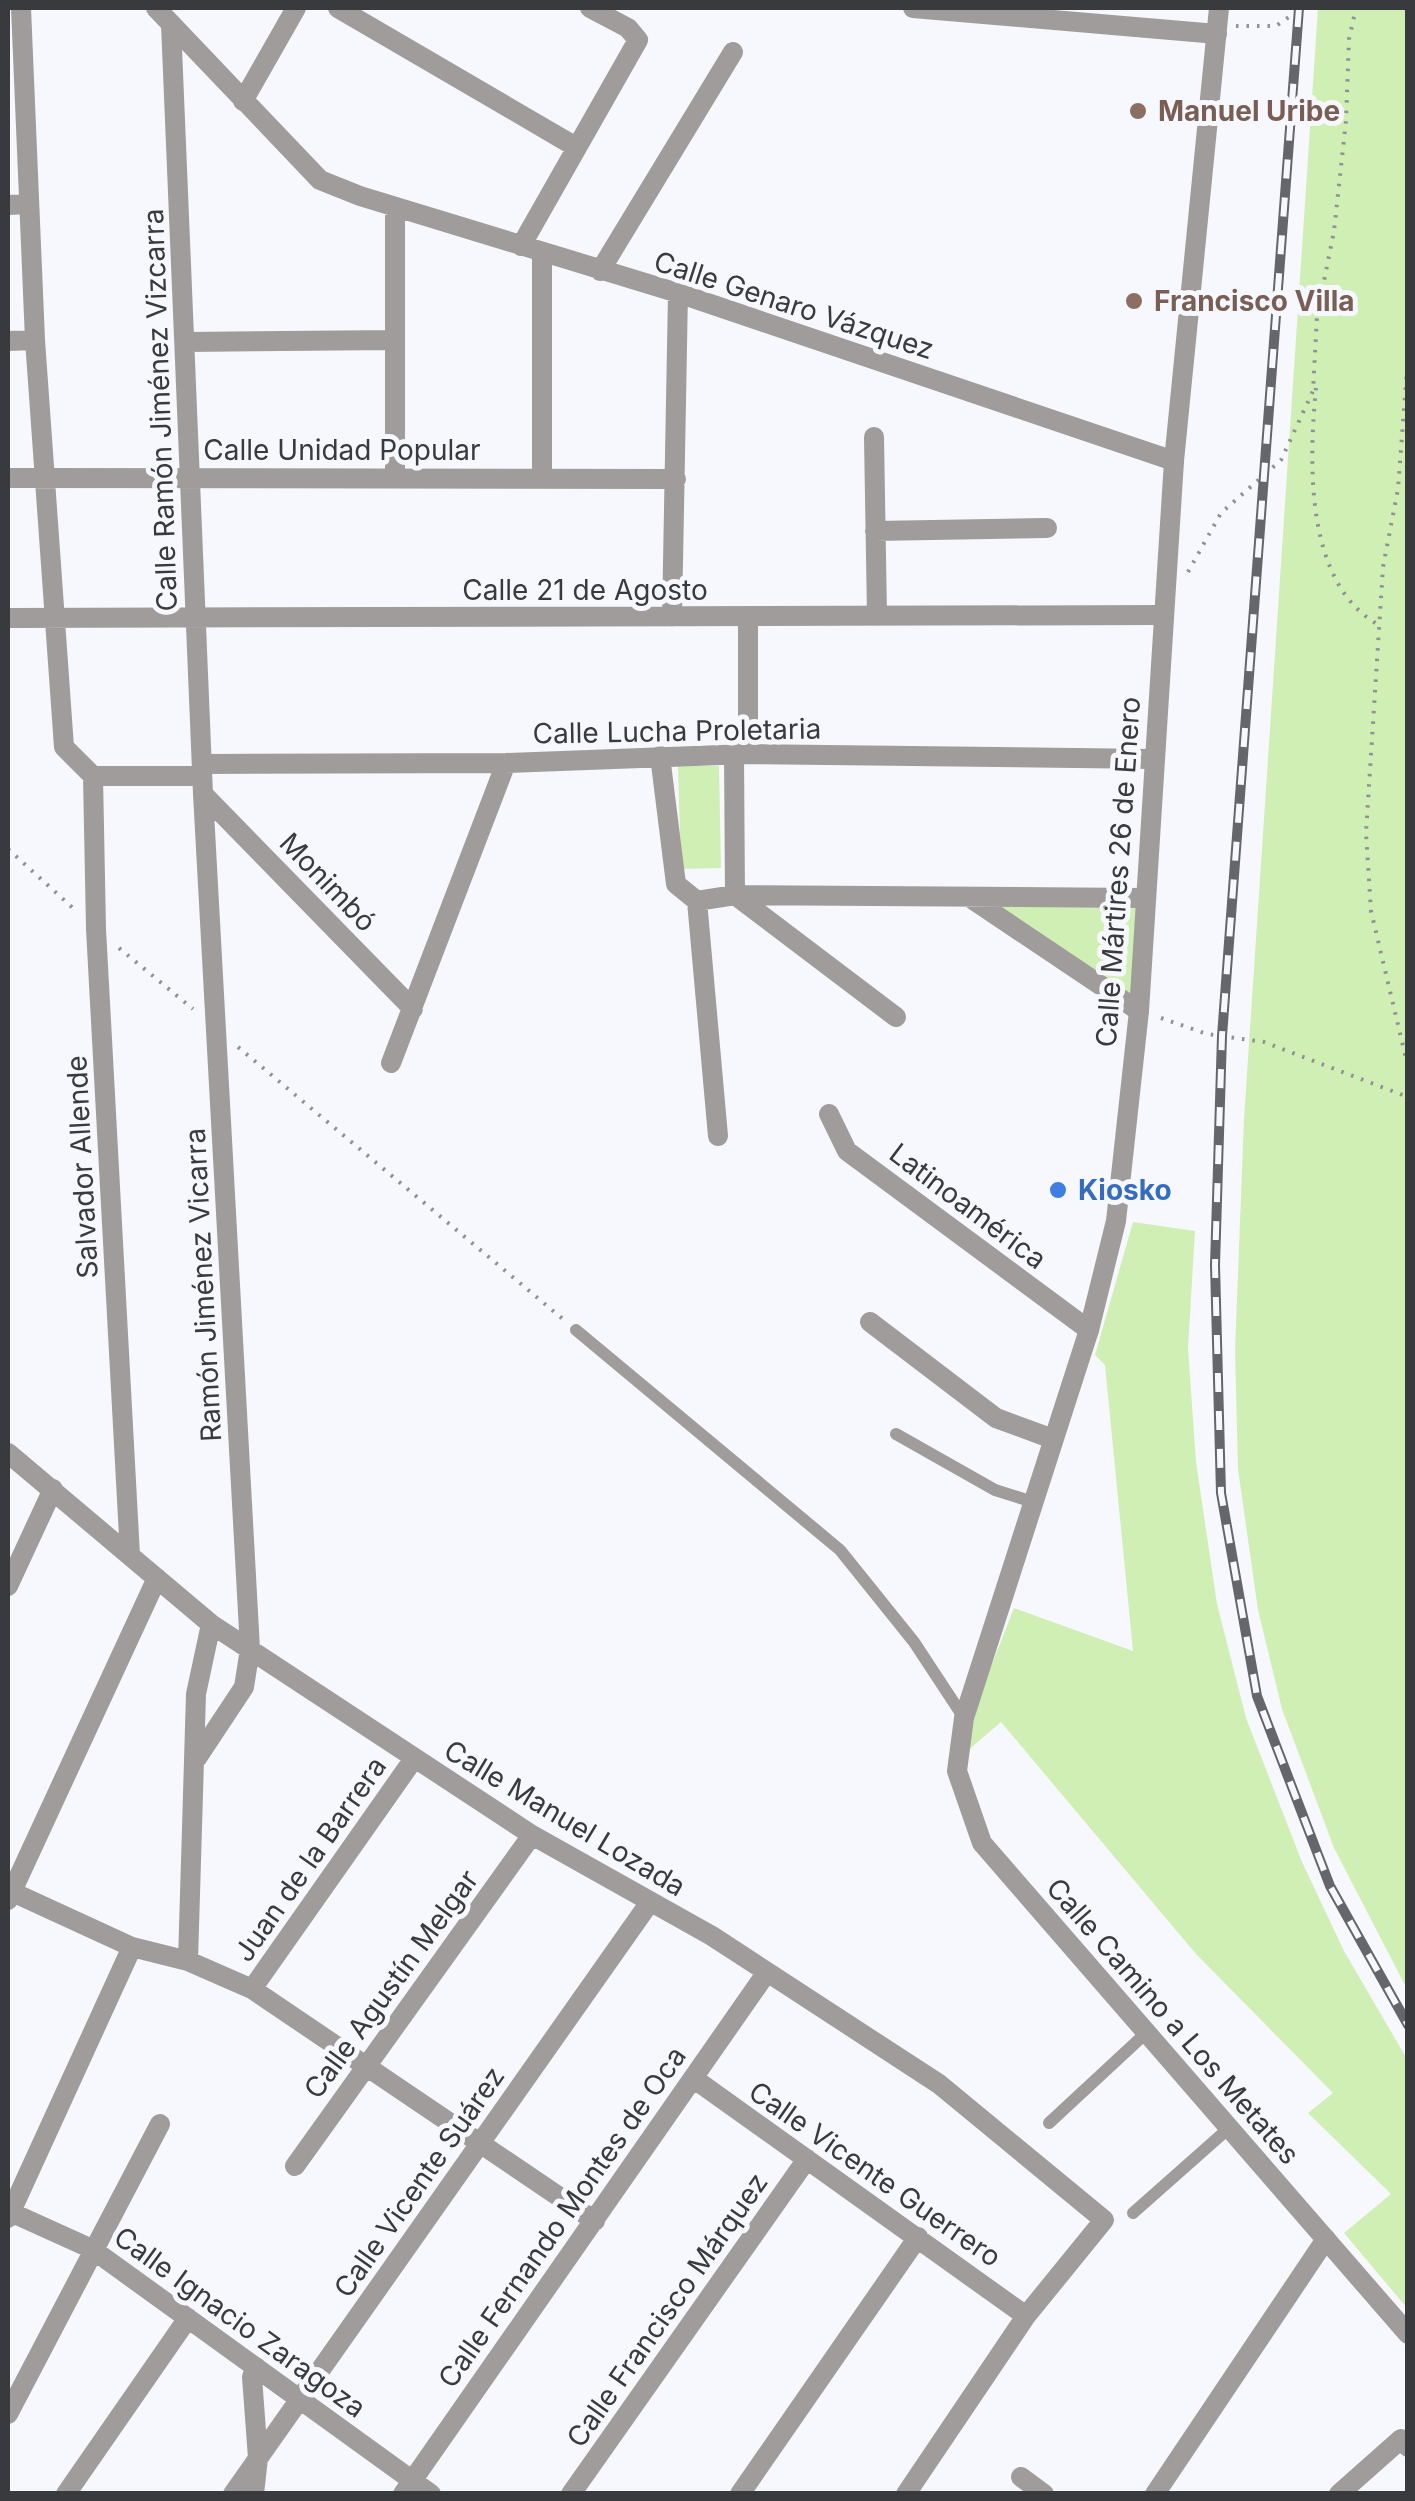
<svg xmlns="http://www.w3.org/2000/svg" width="1415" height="2501" font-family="Inter,sans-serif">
<rect width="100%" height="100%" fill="#f6f8fd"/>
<!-- green -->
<path fill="#d0efb4" d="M1318,8h90l-1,1981 -73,-141 -52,-139 -24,-99 -20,-141 -3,-118 9,-232z
M678,766h41l2,102 -40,1z
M967,896l177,2 -5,113z
M1133,1222l62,9 -7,117 8,114 21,142 29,114 56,144 42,89 63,108v249l-63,-75 47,-39 -83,-81 25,-20 -137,-139 -195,-232 -35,30 15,-60 33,-84 119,43 -28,-286 -10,-10z"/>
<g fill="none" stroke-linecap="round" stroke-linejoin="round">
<!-- path -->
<path stroke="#8f9195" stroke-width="4" stroke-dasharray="2.5 8" stroke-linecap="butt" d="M1236,26h40l26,-18
M1408,356l-10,133 -15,78 -17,266 5,78 37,156
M1316,388c-7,72 -12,196 63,237
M1188,572l33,-59 60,-53 32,-69 4,-75 17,-85 12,-110 3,-82 7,-31
M8,849l66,60
M119,948l74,61
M1161,1018l46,16 57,8 144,55
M238,1047l326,273"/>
<!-- service -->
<path stroke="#a19c9c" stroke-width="12" d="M576,1330l264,220 74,92 50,76
M896,1434l99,56 38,12
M1049,2123l97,-90
M1133,2213l96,-85"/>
<!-- pedestrian -->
<path stroke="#a19c9c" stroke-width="20" d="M748,616v138"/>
<!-- minor -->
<path stroke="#a19c9c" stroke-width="20" d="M21,8l14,332 29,407 29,29h109
M156,8l164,172 40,16 318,97 496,168
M338,8l238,139
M913,8l304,26
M171,24l32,770 47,855 -6,38 -47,71
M243,101l53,-93
M8,205l21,-1
M521,246l117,-206 -10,-12 -38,-20
M600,271l133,-219
M8,341l27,-1
M186,342l209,-2
M874,437l3,178
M8,478l668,1
M395,478v-271
M542,478v-226
M875,531l172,-3
M672,617l6,-324
M8,618l1154,-3
M734,755l1,140 161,122
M660,756l16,128 21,17
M203,764l303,-1 242,-9 405,5
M93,776l3,153 34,626
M203,794l210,215
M969,897l170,114
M697,901l38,-6 409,3
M697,901l21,235
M391,1063l115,-300
M829,1114l18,37 242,179
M870,1322l126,96 57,21
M8,1453l203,171 321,211 180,101 227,148 165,136 -78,96 -120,178
M8,1586l45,-97
M8,1890l124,57 56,14 64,28 343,232
M8,1900l149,-322
M188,1961l8,-267 15,-70
M252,1989l161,-229
M693,2078l333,238
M295,2166l237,-331
M8,2211l84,38 339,245
M8,2218l124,-271
M8,2414l152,-290
M1021,2477l23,17
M66,2494l122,-176
M233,2494l417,-592
M254,2494l4,-36 -6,-81 4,-10
M403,2494l364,-522
M571,2494l236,-335
M740,2494l178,-257
M1155,2494l171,-255
M1339,2494l62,-55 7,8"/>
<!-- tertiary -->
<path stroke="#a19c9c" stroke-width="20" d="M1219,8l-45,453 -35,550 -23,210 -27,109 -125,388 -7,53 25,72 426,491"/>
<defs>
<path id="rail" d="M1299,8l-77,1028 -7,229 6,228 36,203 73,190 78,139"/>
</defs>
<!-- rail casing -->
<use href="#rail" stroke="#65666a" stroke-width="10"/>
<!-- rail -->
<use href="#rail" stroke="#f6f8fd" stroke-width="6" stroke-dasharray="19" stroke-linecap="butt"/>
</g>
<!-- markers -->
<g fill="#8d6e63" stroke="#f6f8fd" stroke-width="4">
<circle cx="1138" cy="111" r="10"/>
<circle cx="1134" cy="301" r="10"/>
</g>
<circle fill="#3f7fe0" stroke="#f6f8fd" stroke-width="4" cx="1058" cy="1190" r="10"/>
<g text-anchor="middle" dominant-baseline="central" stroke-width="10" stroke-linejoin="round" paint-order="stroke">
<!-- education labels -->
<g font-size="28" font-weight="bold" fill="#785e54" stroke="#f6f8fd" text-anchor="start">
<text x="1158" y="111">Manuel Uribe</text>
<text x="1154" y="301">Francisco Villa</text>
</g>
<!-- street labels -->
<g font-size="28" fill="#393a3e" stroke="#f6f8fd">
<text transform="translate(794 305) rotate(18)">Calle Genaro Vázquez</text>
<text transform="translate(160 410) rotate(-92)">Calle Ramón Jiménez Vizcarra</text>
<text x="342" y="450">Calle Unidad Popular</text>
<text x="585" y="590">Calle 21 de Agosto</text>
<text transform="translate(677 731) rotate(-1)">Calle Lucha Proletaria</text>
<text transform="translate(1118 872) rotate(-86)">Calle Mártires 26 de Enero</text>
<text transform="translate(328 882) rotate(46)">Monimbó</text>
<text transform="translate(82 1167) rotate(-93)">Salvador Allende</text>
<text transform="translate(968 1206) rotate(37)">Latinoamérica</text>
<text transform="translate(203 1285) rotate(-93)">Ramón Jiménez Vicarra</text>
<text transform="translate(565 1818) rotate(31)">Calle Manuel Lozada</text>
<text transform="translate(310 1859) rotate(-55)">Juan de la Barrera</text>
<text transform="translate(391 1984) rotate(-54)">Calle Agustín Melgar</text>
<text transform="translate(1173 2021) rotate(49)">Calle Camino a Los Metates</text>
<text transform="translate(875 2174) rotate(35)">Calle Vicente Guerrero</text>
<text transform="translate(419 2182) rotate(-55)">Calle Vicente Suárez</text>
<text transform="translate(562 2217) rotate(-55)">Calle Fernando Montes de Oca</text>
<text transform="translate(667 2310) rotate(-55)">Calle Francisco Márquez</text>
<text transform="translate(240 2322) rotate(36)">Calle Ignacio Zaragoza</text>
</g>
<!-- shop labels -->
<g font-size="28" font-weight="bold" fill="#366cbe" stroke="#f6f8fd" text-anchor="start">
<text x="1078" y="1190">Kiosko</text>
</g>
</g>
<!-- border -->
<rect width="1415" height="2501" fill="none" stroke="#393a3e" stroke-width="20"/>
</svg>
